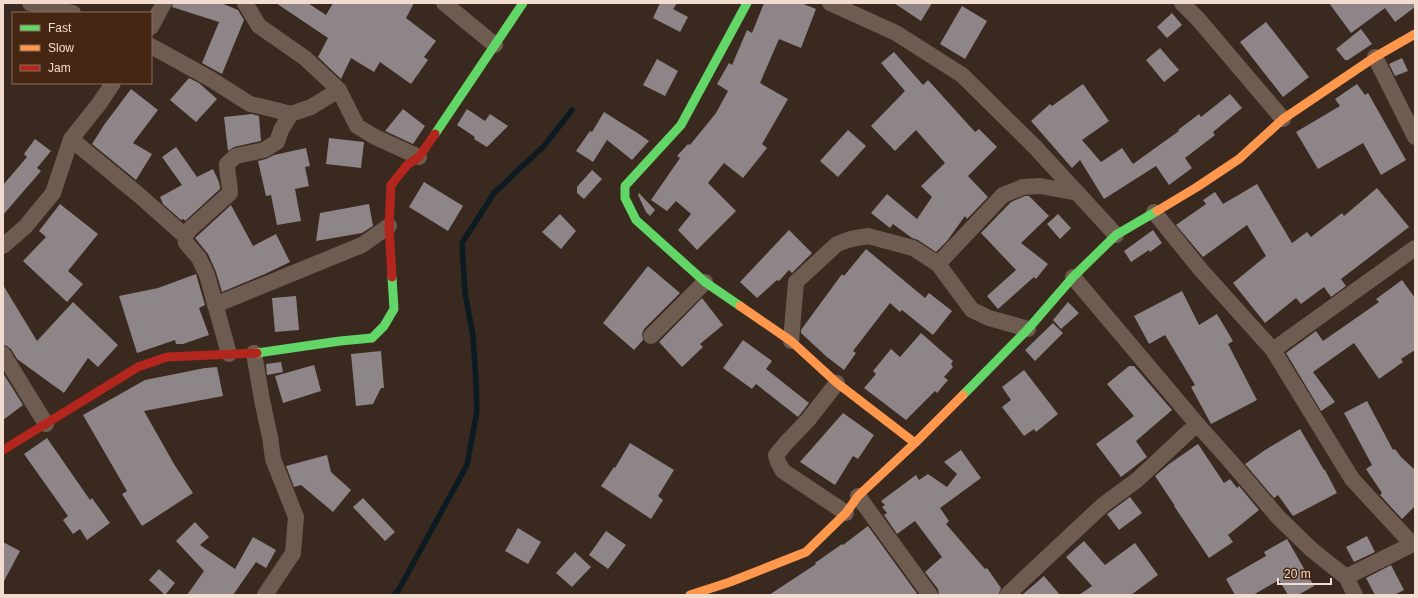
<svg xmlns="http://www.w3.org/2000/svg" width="1418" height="598" font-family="Helvetica,sans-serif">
<rect width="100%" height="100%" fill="#39291e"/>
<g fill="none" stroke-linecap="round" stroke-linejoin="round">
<!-- stream -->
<path stroke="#0c1a21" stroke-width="5.5" d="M394,595l4,-4 69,-126 10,-54 -1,-29 -3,-46 -8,-43 -3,-50 32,-50 50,-47 28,-36"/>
</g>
<!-- building -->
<path fill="#8e8589" d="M173,3h48l17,7 6,10 -22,54 -20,-11 17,-41 -47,-15z
M276,3h32l18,12 7,-12h81l-8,15 30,23 -12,16 4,3 -17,24 -31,-22 -6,10 -23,-14 -10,21 -23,-22 10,-19z
M660,3h17l-4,6 15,8 -8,15 -27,-14z
M764,3h37l15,6 -15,39 -22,-9 -19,44 28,16 -26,45 5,4 -24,30 -19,-15 -16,20 28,28 -39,39 -19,-20 13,-16 -15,-13 -9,10 -16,-11 29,-42 -3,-2 11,-12 2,1 26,-32 12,-22 -11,-7 12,-21 3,2 15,-35 5,3z
M894,3h38l-11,18z
M1329,3h86v4l-20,15 -10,-14 -34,25z
M962,6l25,15 -22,38 -25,-15z
M1172,13l10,12 -15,13 -10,-11z
M1266,22l43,55 -26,20 -43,-55z
M1361,29l11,15 -24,16h-3l-9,-11z
M1160,48l19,22 -15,12 -18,-22z
M894,52l29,33 5,-5 47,52 4,-3 18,18 -29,29 20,21 -21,22 -2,-3 -18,25 -11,11 -18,-12 -6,-2 -19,-14 -3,4 -19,-15 16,-19 30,25 15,-22 -11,-11 24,-23 -29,-33 -21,21 -24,-25 34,-35 -24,-28z
M1402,58l6,13 -13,5 -6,-12z
M657,59l21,12 -13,25 -22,-11z
M189,78l10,5 18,16 -21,23 -26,-22z
M1083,84l26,37 -27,19 19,22 21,-14 11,16 46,-33 -1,-1 21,-16 2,3 29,-23 12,14 -29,24 2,3 -30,23 7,10 -23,17 -13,-19 -52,33 -24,-39 -8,8 -41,-47 19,-17 2,2z
M1357,84l8,11 3,-2 38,67 -25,15 -18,-32 -45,26 -22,-37 44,-26 -5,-7z
M131,89l27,21 -25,33 19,11 -16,26 -44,-36 12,-19z
M403,109l22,17 -12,18 -28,-13z
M467,109l18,12 5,-7 18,12 -21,21 -13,-8 1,-2 -18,-12z
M604,112l35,22 10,7 -17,19 -25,-20 -14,22 -17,-11 14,-20 2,1z
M252,114l7,2 2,25 -27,6 -6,4 -4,-34z
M848,130l18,16 -28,31 -18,-16z
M329,138l35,4 -3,26 -35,-4z
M35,139l16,12 -14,17 4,3 -38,44v-30l24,-28 -3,-3z
M176,147l21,30 16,-8 6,13 1,5v2l-35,32 -1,-2 -3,1 -18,-16 -3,-7 22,-12 -20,-28z
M306,148l4,18 -5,1 4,19 -14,3 6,32 -24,4 -6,-30 -5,1 -8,-35 8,-2 8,-4z
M592,170l10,9 -18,20 -7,-6v-6z
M424,182l39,24 -15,25 -39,-24z
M1257,184l35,59 15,-11 4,5 31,-24 2,3 33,-28 32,39 -68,52 5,7 -15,11 -7,-10 -23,17 -5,-6 -31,25 -32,-40 33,-27 -19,-31 -44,32 -27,-32 30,-21 -3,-4 12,-8 8,12z
M639,193l16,17 -5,6 -4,-4 -8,-17z
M1025,196h4l20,20 -28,27 27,21 -12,15 -2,-2 -36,32 -11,-13 29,-26 -35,-37 30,-31z
M60,204l38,30 -30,37 15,13 -16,18 -44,-41 23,-24 -7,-6z
M369,204l4,22 -11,7 -46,8 4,-28z
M231,205l22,41 23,-12 14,28 -25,12 -43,18 -6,-20 -8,-18 -13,-16z
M560,214l16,17 -15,18 -19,-17z
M1058,214l13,14 -11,11 -13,-15z
M789,230l23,23 -20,20 -3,-3 -10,11 -2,-1 -20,18 -17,-16z
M1153,230l9,13 -12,9 -1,-2 -18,12 -7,-11z
M866,249l59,49 4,-5 23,18 -19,24 -31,-25 -2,2 -10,-9 -37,48 3,2 -12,17 -17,-13 -26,-24v-3l41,-56 2,2z
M648,266l32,27 -36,36 -2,5 1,6 -9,10 -31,-27z
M196,274l9,31 -6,3 10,27 -26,9h-7l-1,-4 -38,13 -18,-57 39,-8z
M1402,280l13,18v52l-14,9 2,3 -24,17 -25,-36 -41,29 22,30 -14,9 -35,-58 30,-22 7,10 56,-39 -3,-3z
M3,285l34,56 36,-39 45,43 -20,22 -10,-9 -24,35 -47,-34 -6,-10 -4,-3 -4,-1z
M1182,291l17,34 18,-11 16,27 -5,3 29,56 -46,24 -20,-37 4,-2 -30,-50 -16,9 -15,-28z
M296,296l3,34 -24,2 -3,-34z
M702,298l21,27 -23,19 3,3 -21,20 -23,-25z
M1068,302l11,11 -18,16 -8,-9z
M1053,323l10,10 -28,28 -10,-11z
M921,333l32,28 -2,3 2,3 -9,10 4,3 -11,13 -2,-2 -29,29 -42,-32 12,-14 -3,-3 18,-22 9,8z
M743,340l29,21 -6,8 43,34 -11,14 -42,-33 -4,5 -29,-21z
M381,351l3,37h-3l-8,16 -17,2 -5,-52z
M281,362l2,10 -16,3 -1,-11z
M314,365l7,26 -38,12 -8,-27z
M1129,366h5l38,44 -36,31 11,16 -26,20 -25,-33 38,-28 -27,-32z
M217,367l6,29 -79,15 30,53 19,29 -51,33 -20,-32 5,-3 -44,-76 62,-35 60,-12z
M1024,370l34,44 -22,18 -2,-3 -10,7 -22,-29 9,-7 -9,-13z
M3,373l20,32 -20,15z
M1367,401l26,49 2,-1 6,8 14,13v36l-13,13 -22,-24 2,-2 -16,-24 6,-4 -28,-52z
M843,413l31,22 -16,24 -5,-3 -18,29 -35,-23z
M1300,429l24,41h1l12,23 -44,23 -15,-21 -4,3 -29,-34 20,-14z
M47,438l43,62 2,-2 18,25 -23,17 -7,-11 -7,5 -10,-14 5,-4 -44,-62z
M630,443l44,27 -16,26 5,4 -12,19 -50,-33 13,-19 1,1z
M1198,444l26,39 6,-4 7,9 2,-2 20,24 -31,25 5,7 -24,16 -35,-52h1l-20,-30 14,-12z
M961,450l20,28 -41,30 9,13 -3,3 39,45 2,-1 14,20 -3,7h-59l-1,-6 -13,-17 17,-15 -27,-36 -18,13 -13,-19 3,-2 -5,-6 3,-2 -4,-4 35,-26 3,5 9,-6 19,13 10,-13 -13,-12z
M327,455l4,17 20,18 -18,22 -32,-27 -7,2 -8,-21z
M1130,497l12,16 -23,17 -12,-16z
M363,498l32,34 -10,9 -32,-34z
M195,522l14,15 -9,8 35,24 18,-32 23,13 -10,18 -10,-6 -23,33h-46l17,-24 -28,-30z
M868,526l50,69h-149l47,-31 -1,-1 27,-19 1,1z
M518,528l23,14 -13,22 -23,-13z
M606,531l20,14 -18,24 -19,-14z
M1367,536l8,16 -21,10 -8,-15z
M1287,539l27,47 -16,9h-10l-9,-15 -26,15h-18l-9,-16 40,-23 -2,-4z
M1084,541l21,24 30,-22 23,32 -27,20h-52l13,-9 -26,-29z
M3,542l17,9 -17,32z
M575,552l16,15 -19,20 -16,-14z
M1391,565l13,25 -10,5h-19l-9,-17z
M159,569l16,14 -10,12 -16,-15z
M1044,576l16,19h-38z"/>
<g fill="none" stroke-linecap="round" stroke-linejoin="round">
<!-- street -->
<path stroke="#6f5c50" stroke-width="16" d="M30,3l43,10
M245,3l14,23 46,32 34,32 18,36 18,11 44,20
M444,3l51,42
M830,3l66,30 66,42 73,72 81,88
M1182,3l16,16 85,100
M151,27l13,-24
M151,46l58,32 41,26 22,5 19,5 20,-7 28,-17
M1375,57l40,80
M71,139l69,57 45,40 1,7 13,15 8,17 22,79
M1154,212l47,58 72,80 79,129 61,66
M185,236l5,-7 40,-36c0,-10 -3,-19 -3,-29l9,-8 28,-6 13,-8 4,-12 10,-16
M3,246l22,-19 28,-34 18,-54 28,-35 14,-21
M938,264l65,-69 20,-8 17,-1 38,7
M1073,277l124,147 34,38 47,55 34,33 34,27 9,18
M215,305l147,-60 27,-19
M651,336l54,-54
M791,341l5,-59 41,-38 14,-5 17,-3 45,12 25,16 34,46 17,8 39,11
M1273,350l142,-102
M254,353l8,47 8,37 3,22 23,58 -3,36 -28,42
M3,354l43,70
M837,383l-29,37 -22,23 -10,12 2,7 5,9 63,42
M858,496l72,99
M1346,577l69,-34
M1007,595l96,-90 34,-25 60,-56"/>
<!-- fast -->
<path stroke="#63d668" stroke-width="9" d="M435,134l88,-131
M740,306l-35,-24 -69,-62 -11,-22v-12l56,-61 66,-122
M257,353l83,-12 32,-3 12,-12 10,-17 -2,-32
M963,395l65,-66 45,-52 43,-42 41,-24"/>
<!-- slow -->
<path stroke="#ff974d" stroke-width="9" d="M1157,211l40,-24 42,-28 44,-40 92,-62 40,-23
M740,306l51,35 46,42 78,60
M690,595l40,-13 76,-30 40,-39 12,-17 57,-53 48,-48"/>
<!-- jam -->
<path stroke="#b3261e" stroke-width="9" d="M392,277l-3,-51 2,-41 16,-20 12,-8 16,-23
M3,450l135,-83 29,-10 90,-4"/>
</g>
<!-- border -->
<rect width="1418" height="598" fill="none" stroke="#f2dcd0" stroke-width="8"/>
<!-- legend -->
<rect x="12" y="12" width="140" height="72" fill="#452612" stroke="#8a6f5e"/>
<rect x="20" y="25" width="20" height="6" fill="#63d668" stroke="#8a6f5e"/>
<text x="48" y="32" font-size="12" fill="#f2dcd0">Fast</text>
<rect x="20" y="45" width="20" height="6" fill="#ff974d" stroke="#8a6f5e"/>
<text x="48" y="52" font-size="12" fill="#f2dcd0">Slow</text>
<rect x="20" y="65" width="20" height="6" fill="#b3261e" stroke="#8a6f5e"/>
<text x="48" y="72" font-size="12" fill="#f2dcd0">Jam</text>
<!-- scale -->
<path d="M1278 578v6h53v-6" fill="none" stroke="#f2dcd0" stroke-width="2"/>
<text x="1284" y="578" font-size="12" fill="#f2dcd0" stroke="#452612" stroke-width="3" paint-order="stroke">20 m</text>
</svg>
